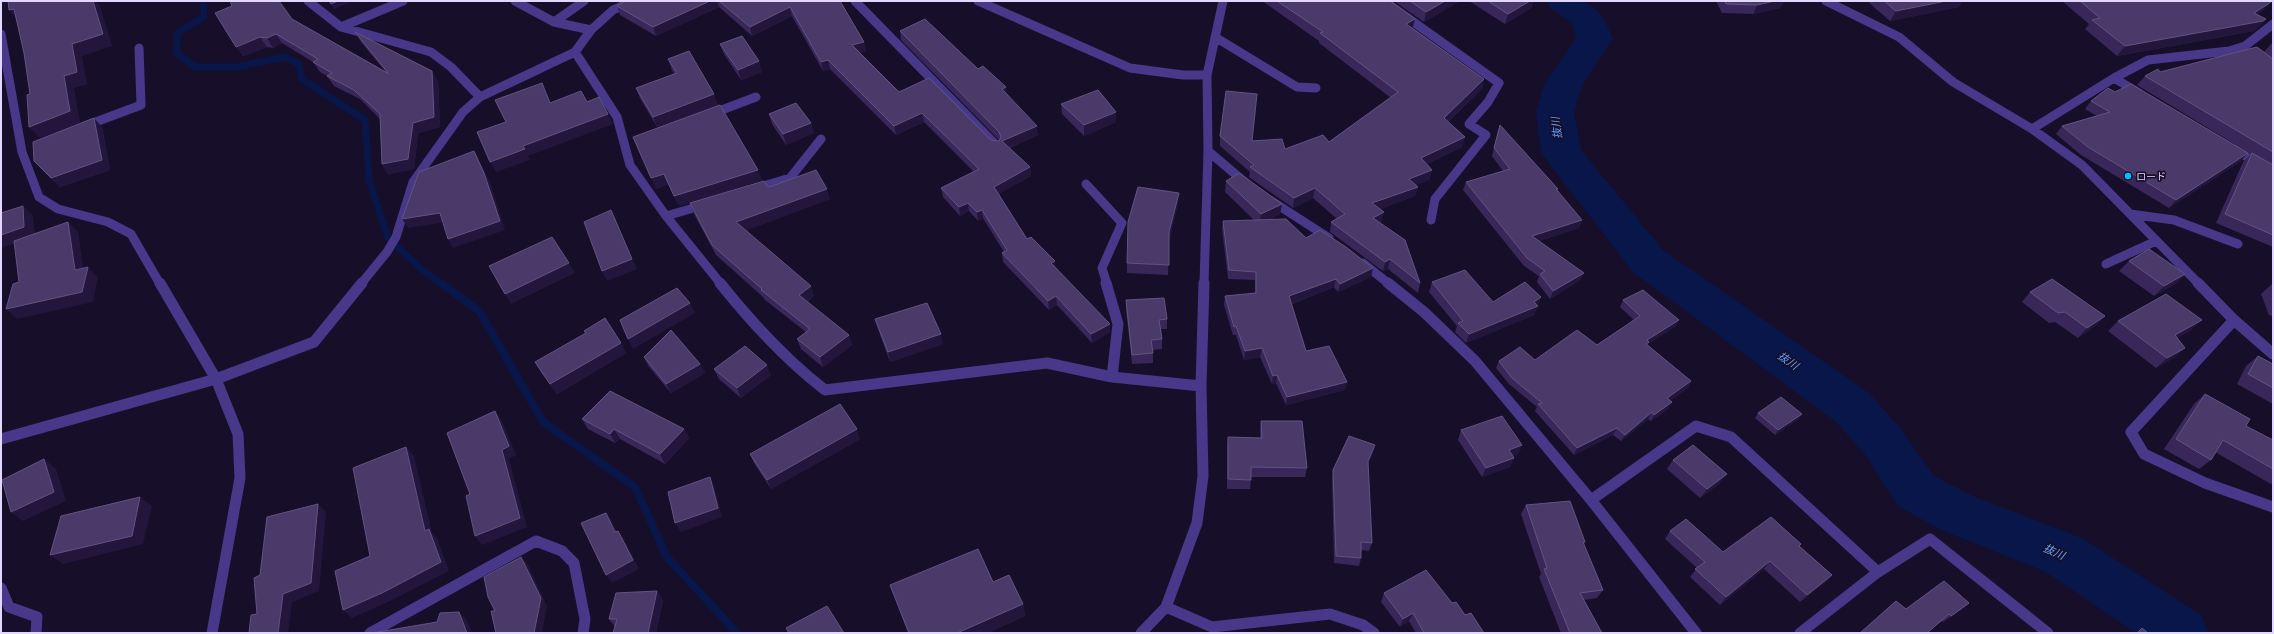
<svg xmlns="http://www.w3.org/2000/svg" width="2274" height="634" font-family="'Roboto Condensed','Noto Sans JP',sans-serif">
<rect width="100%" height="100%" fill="#170f29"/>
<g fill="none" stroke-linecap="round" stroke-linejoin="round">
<!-- stream-far1 -->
<path stroke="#081649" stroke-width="7" d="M203,1l1,16 -27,16v20l18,14h42l47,-10 15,7 3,15 63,41 4,60 19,58 32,30 22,16"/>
<!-- stream -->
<path stroke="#081649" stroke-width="8" d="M441,283l39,29 63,110 92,65 32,70 70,76"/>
<!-- river -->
<path fill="#081649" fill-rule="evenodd" d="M1546,1c43,0 52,-1 67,38l-31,47 -8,26 7,38 82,100 206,143 29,32 36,51 41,21 107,41 119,77 8,18h-73l-90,-61 -107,-43 -41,-23 -34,-53 -29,-32 -202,-149 -92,-119 -5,-41 8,-27 32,-47 -4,-15 -21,-14z"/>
<!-- minor-far1 -->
<path stroke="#48388a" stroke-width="9" d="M308,1l33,26 90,25 20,15 29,30
M515,1l39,21 37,8
M855,1l141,144
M978,1l152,67 53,7h24
M1384,1l115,82 -11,19 -19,22 17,11 -51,64 -4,21
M1826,1l73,36 54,45 79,47 50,36 117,119
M554,22l30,-21
M341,27l62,-26
M1,34l21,118 17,45 19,12 50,13 23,12 29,50
M1215,37l82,50 19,1
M575,52l42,65 13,48 36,51 55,68
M2114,78l25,15
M711,114l45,-17
M85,126l56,-21 -2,-57
M2032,129l82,-51 34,-18 81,-9 16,-5 28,-22
M2234,149l39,24
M1208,151l39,33
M1086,184l36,39 -20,45 5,16
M754,189l36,-11 31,-39
M1270,200l59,38
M2130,214l44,6 64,24
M666,216l38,-11
M1363,263l26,21
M2106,264l50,-23
M361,284l26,-32 9,-15 17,-55 50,-70 17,-15 95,-45 16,-22 22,-20 20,-9
M1204,284l4,-133 -1,-76 16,-74"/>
<!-- minor -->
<path stroke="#48388a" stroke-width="11" d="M160,283l56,96 22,55 2,44 -28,155
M720,283c32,40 65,76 105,107l222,-27 65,14 89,9
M1106,283l12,41 -6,53
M1388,283l36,29 51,49 116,139 105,133
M2198,283l36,37 39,34
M2234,320l-103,112 13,22 61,29 68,24
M1,439l215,-60 98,-37 48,-59
M1591,500l105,-74 35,11 147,135
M1,588l8,19 28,10 -1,16
M1166,607l46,20 118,-13 33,11 11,8
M370,633l166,-92 26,10 12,12 11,56 -2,14
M1141,633l25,-26 31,-84 6,-47 -2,-90 3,-103
M1800,633l78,-61 52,-33 118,94"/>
</g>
<!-- wall -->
<path fill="#382758" d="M626,1h214l24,41 2,9 -7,2 40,39 92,48 8,1v-1l-98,-100 -1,-9 78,38 29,25 31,41 -29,13 21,19 1,9 -33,18 29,45 29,29 54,64 -18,11 -35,-38 -8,5 -46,-48 -1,-9 2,-1 -21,-34 -5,3 -9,-10 -9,5 -17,-19 -2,-9 33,-16 -50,-50 -28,13 -66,-66 -7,2 -31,-55 -40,20 -33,-29 -63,29 -36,-21 -3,-9z
M1262,1h128l25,18 -2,9 71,51 -2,10 -34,33 17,15 -3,10 -35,17 5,6 -3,10 -13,5 2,2 -3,9 -35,13 2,12 -2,2 40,60 -2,10 -30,-24 -5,2 -53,-39 1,-10 6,-3 -24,-21 -20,10 -44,-31 1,-5 -30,-26v-10l32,5 33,8 44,-7 62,-44 -72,-55v-2z
M1394,1h66l-36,21z
M1469,1h64l-2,7 -26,16z
M1716,1h68l-4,7 -27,6 -31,-1z
M1867,1h95l-3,6 -69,14z
M2062,1h207l2,1 -9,9 -5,4v14l-3,2 -137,25 -32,-27 4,-5z
M292,19l93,52 -24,-29 -6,-10 83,49 2,46 -22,6 -4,36 -26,5 -6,-10 -2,-45 -20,-20 -26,-13 -7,-10 -7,-4 -7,-10 -31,-19 -9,5 -6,-1 -24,9 -7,-9z
M2272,43h1v204l-57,-24 27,-61 8,-8 -114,-69 8,-9 119,-24z
M720,44l39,17 3,11 -21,8 -17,-26z
M668,59l50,46 -61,22 -17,-29 -4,-10 38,-14 -2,-4z
M2115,92l126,69 -72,47 -88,-53 -25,-21 6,-8 35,-10 -12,-7 6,-8z
M1061,104l55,8v10l-32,14 -22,-22z
M769,114l42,9 3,10 -28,12 -14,-21z
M1500,125l58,64 -1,2 25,29 -3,8 -40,13 45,32 -4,7 -30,19 -13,-17 2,-6 -15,-10 -61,-76 3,-8 37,-11 -11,-15z
M102,127l8,43 -50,17 -26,-26z
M633,137l129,43 -83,26 -11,-22 -12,5z
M1226,181l56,23 -2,10 -10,5 36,19 67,30 -2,9 -33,15 -4,-5 -42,17 14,47 41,31 -2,8 -59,15 -10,-22 -4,1 -12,-27 -16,3 -8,-25h-3l-9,-30 1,-9 30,-3v-13l-27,-1 -6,-50 1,-8 31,-1 -29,-28z
M768,187l62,12 -84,31 68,66 -7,6 42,33 3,10 -29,22 -22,-18 -4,-10 9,-7 -41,-32 -2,-3 -47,-42 -22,-41 -4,-11z
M1178,203l-9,38 -1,34 -41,-2v-10z
M2129,261l56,13 -10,10 -21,12 -35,-25z
M1432,282l61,20 48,-5 -7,18 -68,28 -11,-11 2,-6 -28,-34z
M2272,284h1v32l-4,-1 -8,-21z
M2030,292l75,24 -10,10 -17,12 -23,-16 -6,1 -27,-21z
M1126,300l41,19v10h-6l1,10v10l-9,1v13l-21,1 -6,-54z
M1623,300l53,26 -28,18v1l43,36 -3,7 -18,12 -2,9 -17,12 -3,-2 -27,22 -8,-6 -39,20 -39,-44 2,-4 -28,-23 -13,-16 3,-7 36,-1 62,-15 37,-25 -14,-13z
M875,319l68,25 -53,18 -12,-33z
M2118,321l73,9 -14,8 8,10 -10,9 -19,11 -48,-37z
M584,331l42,22 -69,41 -16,-22 -6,-10 51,-29z
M2258,356l15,8v40l-36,-20 9,-18z
M644,357l56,7 5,9 -34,20 -22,-26z
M714,369l57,6 -30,23 -22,-19z
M2205,394l41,32 27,14v43l-2,1 -56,-32 -4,8 -12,9 -35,-20 30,-45z
M1758,413l44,1 -4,5 -23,16 -20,-17z
M582,419l102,10 5,9 -24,26 -45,-25 -5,4 -27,-14z
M1261,421l46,47 -2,9h-54l-1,12h-23v-43l1,-9 32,1v-8z
M1461,430l61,15 -4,9 -5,2 1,2 -4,9 -28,10 -24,-37z
M860,439l-89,50 -17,-26 -4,-9z
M1373,453l-5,11 4,79 -3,8 -8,-1v8l-2,8 -25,-3 -2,-85 1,-8z
M1673,460l47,23 -20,15 -33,-29z
M1526,505l59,37 -2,3 20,45 -6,8 -13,2 18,33h-41l-22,-56 2,-3 -20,-60z
M1670,531l53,21 78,-8 -2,3 33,28 -8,8 -24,19 -36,-33 -44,36 -30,-28 7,-9 -32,-29z
M890,585l133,19 2,12 -38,17h-79z
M1384,593l68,10 13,12 19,18h-68l-7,-12 -9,6 -19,-25z
M663,600l-7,33h-43l2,-6 -6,-8z
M1969,603l-8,7 -18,12 -2,-1 -14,12h-67l46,-24z"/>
<!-- shaded-wall -->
<path fill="#23163d" d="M93,1h3l4,5 12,40 -30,10 5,28 -13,4 6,35 -40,15 -11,-11 43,-83z
M338,1h16l-20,8 -3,-5z
M710,1h7l2,6 -63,29 -3,-9z
M1445,1h15l-36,21 2,-10z
M1530,1h3l-2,7 -26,16 3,-10z
M1775,1h9l-4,7 -27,6 4,-9z
M1946,1h16l-3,6 -69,14 6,-10z
M2271,2l-9,9 -16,12 8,-10z
M790,7l2,9 -40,20 -2,-9z
M14,9l6,13 -11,-12z
M1415,19l-3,10 -6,-5z
M2266,19l-9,10 -3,2 -137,25 8,-10z
M276,34l6,9 -9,5 -6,-10z
M260,37l7,10 -24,9 -7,-9z
M864,42l2,9 -12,3 -2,-9z
M828,60l2,9 -7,2 -2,-9z
M759,61l3,11 -21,8 -3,-10z
M432,71l6,10 2,46 -22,6 -4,36 -26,5 -6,-10 31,-41z
M1484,79l-2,10 -41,39 3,-10z
M1006,87l1,9 -5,-7z
M714,94l4,11 -61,22 -4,-10z
M1116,112v10l-32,14v-11z
M922,113l2,9 -28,13 -2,-9z
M608,114l5,10 -85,32 2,4 -34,12 -6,-10 33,-16z
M94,118l8,9 8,43 -50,17 -9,-9z
M811,123l3,10 -28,12 -3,-11z
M1037,126l1,9 -35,15 -1,-9z
M1465,137l-3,10 -44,21 3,-10z
M474,151l16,31 15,48 -52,18 -5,-9z
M2248,153l-7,8 -72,47 7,-8z
M1030,167l1,9 -36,20 -1,-9z
M758,170l4,10 -83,26 -5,-10z
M1432,170l-3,10 -22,9 2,-10z
M664,174l4,10 -12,5 -5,-11z
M1418,187l-3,9 -45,17 2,-10z
M1315,188l-2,10 -20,10 1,-10z
M827,189l3,10 -90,34 -4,-11z
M1179,193l-1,10 -9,39v-10z
M968,203l1,8 -9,5 -1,-9z
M1282,204l-2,10 -21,10 2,-10z
M23,206l10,10 2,21 -34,11v-13z
M611,210l26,59 -30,12 -5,-10z
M982,210l1,8 -5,3 -1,-9z
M1384,212l-2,9 -11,7 2,-10z
M440,213l6,9 -38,6 -6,-9z
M1582,220l-3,8 -50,16 3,-8z
M68,222l10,10 7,48 -10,-10z
M1390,259l-2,10 -5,2 2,-9z
M1055,261l1,9 -5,-7z
M569,263l6,10 -64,31 -6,-10z
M88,267l10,10 -5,25 -76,17 -11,-10z
M1373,268l-2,9 -33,15 2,-8z
M1584,273l-4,7 -30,19 3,-8z
M2185,274l-10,10 -21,12 10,-10z
M1336,279l-2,8 -46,18 1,-9z
M811,286l3,10 -12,9 -3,-10z
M1056,296l1,9 -8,5 -1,-9z
M1541,297l-7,18 -68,28 3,-9 65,-32z
M690,303l5,10 -62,36 -5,-10z
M2105,316l-10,10 -17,12 9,-10z
M1679,320l-3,6 -28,18 -2,5 1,-9z
M2202,320l-11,10 -26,15 10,-10z
M1110,324v8l-18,11 -1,-9z
M941,334l2,10 -53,18 -2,-10z
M849,335l3,10 -29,22 -3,-10z
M621,343l5,10 -69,41 -7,-10z
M1262,348l-2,9 -16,3 1,-9z
M2185,348l-10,9 -19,11 11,-10z
M700,364l5,9 -34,20 -5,-9z
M767,365l4,10 -30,23 -4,-10z
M1277,375l-1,8 -4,1 1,-8z
M1691,381l-3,7 -24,17 3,-7z
M1347,382l-2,8 -59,15 1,-8z
M1672,402l-4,7 -17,12 3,-6z
M495,411l7,10 14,34 -7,4 18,68 -45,18 -7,-9 27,-86z
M1652,412l-4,7 -27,22 4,-6z
M1802,414l-4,5 -23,16 3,-5z
M1617,428l-4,7 -39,20 3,-7z
M614,429l6,10 -5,4 -5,-9z
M684,429l5,9 -24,26 -5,-10z
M857,429l3,10 -89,50 -4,-9z
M1375,445l-2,8 -7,16 2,-8z
M1522,445l-4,9 -13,5 4,-9z
M406,447l8,9 18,77 5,5 12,33 -59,30 -38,17 -9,-8 82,-79z
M1514,458l-4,9 -28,10 4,-9z
M44,459l12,10 10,32 -43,20 -12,-9z
M1727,474l-7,9 -20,15 7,-9z
M710,477l4,10 8,30 -41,15 -6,-9z
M140,497l12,9 -9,38 -80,20 -13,-9z
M318,504l8,8 -7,79 -27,11 -4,31h-10l5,-39z
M606,513l6,9 9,19 -6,-9z
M618,531l6,8 15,30 -27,14 -6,-8z
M521,557l7,8 19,41 -5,27h-8z
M1770,561l-6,8 -44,36 6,-8z
M1832,575l-8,8 -24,19 7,-7z
M657,591l6,9 -7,33h-8z
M1969,603l-8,7 -18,12 8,-6z
M1023,604l2,12 -38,17h-30z
M459,612l8,8 5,13h-5z
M1413,613l-4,8 -9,6 3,-8z"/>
<!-- building -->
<path fill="#4a3a6a" stroke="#625381" d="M8,1h85l10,33 -31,10 5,28 -13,4 6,35 -41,16 -2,-32 3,-1 -6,-41 -10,-44 -5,1z
M230,1h49l13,18 97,55 -34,-42 77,39 2,46 -21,6 -5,36 -26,5 -2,-50 -26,-24 -27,-14 5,-3 -19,-11 5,-3 -42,-25 -9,4 -7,-1 -24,10 -21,-34 17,-7z
M329,1h9l-7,3z
M626,1h84l-57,26 -36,-21z
M719,1h121l24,41 -12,3 47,47 30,-14 62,62 8,1 2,-4 -2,-5 -99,-101 25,-12 53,50 5,-3 23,21 -4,2 35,37 -35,15 28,26 -36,20 33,52 4,-2 24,24 -4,2 59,61 -19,10 -35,-38 -8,5 -46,-48 5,-3 -25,-40 -5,2 -9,-9 -9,4 -18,-19 38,-19 -57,-56 -28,13 -66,-66 -7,2 -31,-55 -40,20z
M1277,1h113l25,18 -9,5 78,55 -40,39 21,19 -44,21 11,12 -23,9 9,8 -46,16 12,9 -11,6 32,22 15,43 -30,-24 -5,3 -54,-40 14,-8 -30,-26 -21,10 -44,-31 4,-2 -34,-29 6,-45 31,3 -5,47 30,-2 3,10 38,-14 6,7 69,-50 -78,-59 3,-1z
M1410,1h35l-19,11z
M1488,1h42l-22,13z
M1725,1h50l-18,4 -31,-1z
M1884,1h62l-50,10z
M2080,1h189l2,1 -17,11 12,6 -3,2 -138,25 -33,-26 8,-2z
M742,36l17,25 -21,9 -18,-26z
M2257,47l16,12v93l-128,-76 13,-7 2,3z
M689,51l25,43 -61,23 -17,-29 41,-15 -9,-14z
M542,83l8,20 31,-12 6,11 12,-5 9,17 -85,32 2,3 -35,13 -13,-30 29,-10 -11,-22z
M2131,84l117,69 -72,47 -88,-53 -26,-21 48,-14 -19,-11 17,-13 7,4z
M1098,90l18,22 -32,13 -23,-21z
M796,103l15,20 -28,11 -14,-20z
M720,105l38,65 -84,26 -10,-22 -13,4 -18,-41z
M94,118l8,42 -51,18 -17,-17 -1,-19z
M1500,125l58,64h-2l26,31 -50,16 52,37 -31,18 -13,-17 5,-3 -18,-13 -61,-76 44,-13 -16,-21z
M474,151l10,22 16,48 -52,18 -8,-26 -38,6 17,-47z
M2252,153l21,12v70l-48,-21z
M816,170l11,19 -91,33 75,64 -12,9 50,40 -29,22 -23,-18 13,-10 -49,-39 1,-1 -50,-44 -22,-42 74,-22 4,6 4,-1z
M1239,173l43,31 -21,10 -35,-33z
M1138,187l41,6 -10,39v33l-42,-2 1,-41z
M23,206l1,21 -23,8v-22z
M611,210l21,49 -30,12 -18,-49z
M1286,219l20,19 14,-8 26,17 27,21 -33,16 -4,-5 -47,17 17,55 23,-5 18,36 -60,15 -10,-22 -4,1 -11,-28 -17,3 -9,-25 -2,1 -9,-31 31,-3v-21l-27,-2 -6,-49z
M68,222l7,48 13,-3 -6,25 -76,17 7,-25 6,-2 -5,-41z
M552,237l17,26 -64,31 -16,-28z
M2149,249l36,25 -21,12 -35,-25z
M1465,270l28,32 32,-20 16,15 -7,5 4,4 -69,28 -11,-11 5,-2 -31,-39z
M2052,279l53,37 -18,12 -22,-16 -7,1 -28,-21z
M677,288l13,15 -62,36 -8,-19z
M1643,290l36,30 -32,20 2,2 -3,2 45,37 -24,17 5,4 -18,13 -2,-3 -27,23 -8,-7 -40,20 -39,-44 4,-1 -30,-25 -13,-17 21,-14 15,13 42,-30 20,15 43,-29 -17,-16z
M2166,294l36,26 -27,15 10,13 -18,10 -49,-37z
M1164,298l3,21 -8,1 3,19 -11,1 2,13 -21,2 -6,-55z
M927,303l14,31 -53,18 -13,-33z
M605,318l16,25 -71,41 -15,-22 51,-29 -2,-2z
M671,330l29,34 -34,20 -22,-27z
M745,346l22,19 -30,23 -23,-19z
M2258,356l15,8v24l-25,-14z
M610,391l74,38 -24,25 -46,-25 -4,5 -28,-15z
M2205,394l45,25 -4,7 27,14v29l-50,-29 -12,20 -35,-21z
M1781,397l21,17 -24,16 -20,-17z
M840,404l17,25 -90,51 -17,-26z
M495,411l14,35 -7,4 18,68 -45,18 -9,-40 4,-2 -23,-61z
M1502,416l20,29 -13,5 5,8 -28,10 -25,-38z
M1261,421h41l5,47 -56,-1v13l-23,-1v-42l34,1z
M1349,436l26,9 -7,16 4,82 -11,-1v16l-25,-2 -3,-86z
M1693,445l34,29 -20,15 -34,-29z
M406,447l19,84 4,-2 12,33 -59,31 -39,17 -8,-39 35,-15 -17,-88z
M44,459l10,33 -43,20 -9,-32z
M710,477l8,31 -43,15 -7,-31z
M140,497l-8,39 -82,19 11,-39z
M1570,501l15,41h-2l20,48 -23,3 22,40h-32l-26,-64 3,-1 -21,-63z
M318,504l-7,79 -28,11 -5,39h-29l2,-18 6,-1 -3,-36 6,-3 7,-58z
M606,513l9,19 3,-1 15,29 -27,15 -25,-52z
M1771,517l30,27 -2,2 33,29 -25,20 -37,-34 -44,36 -31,-28 10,-7 -35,-31 16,-12 37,33z
M978,549l15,33 16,-7 14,29 -66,29h-48l-19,-48z
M521,557l20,41 -7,35h-38l-5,-22h4l-7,-14 -4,-20z
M1426,570l26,33 4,-1 9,13 6,-2 13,20h-60l-11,-20 -10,6 -19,-26z
M1944,581l25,22 -18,13 -2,-2 -22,19h-31l-1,-1v1h-35l36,-32 10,8z
M657,591l-9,42h-35l4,-14h-8l7,-26z
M827,606l17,27h-55l-3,-5z
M459,612l8,21h-95l65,-11 3,-9z
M2142,628l6,5h-11z"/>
<!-- markers -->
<circle fill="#03bfff" stroke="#170f29" stroke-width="1.5" cx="2128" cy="176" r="4"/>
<g text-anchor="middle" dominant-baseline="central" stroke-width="3.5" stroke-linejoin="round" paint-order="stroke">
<!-- poi labels -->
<g font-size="10" fill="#e2d7ff" stroke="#170f29" text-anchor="start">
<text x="2136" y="176">ロード</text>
</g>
<!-- water labels -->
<g font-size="11" font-style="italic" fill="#65a0ff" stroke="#170f29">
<text transform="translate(1557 128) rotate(-97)">抜川</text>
<text transform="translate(1788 361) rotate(35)">抜川</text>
<text transform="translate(2054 552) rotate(24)">抜川</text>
</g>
</g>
<!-- border -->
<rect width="2274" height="634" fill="none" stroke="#e2d7ff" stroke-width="4"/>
</svg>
